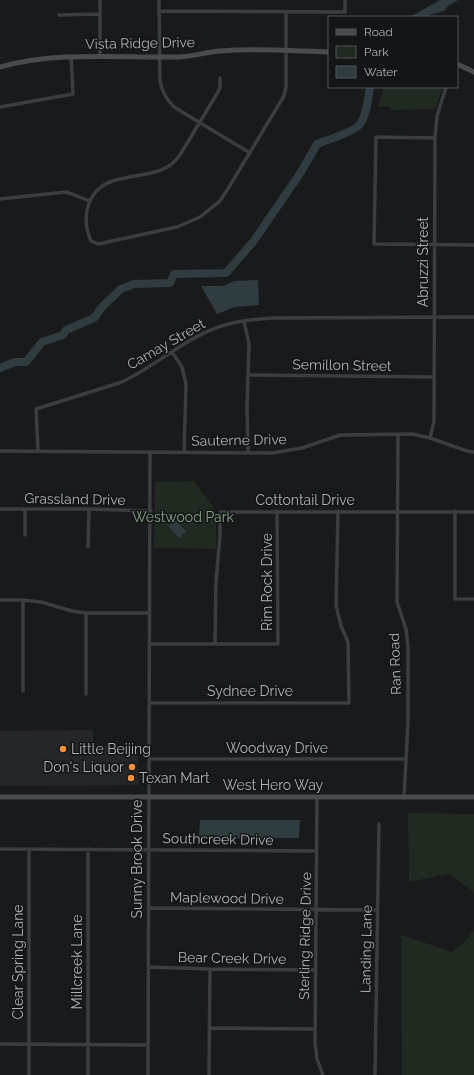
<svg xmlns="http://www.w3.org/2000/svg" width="474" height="1075" font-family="Raleway,sans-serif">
<rect width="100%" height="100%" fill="#191a1c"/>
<!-- built -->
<path fill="#252629" d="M93,730v16h45v39l-138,1v-55z"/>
<!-- green -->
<path fill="#212a21" d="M384,87h59l-8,22 -44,1v-3h-13z
M194,481l19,25 -2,6 5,8v29l-62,-1 1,-66z
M408,813l66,1v82l-1,-5 -25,-17 -39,8z
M474,931v144h-72l-1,-140 51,17 10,-8z"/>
<!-- water -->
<path fill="#2f3c40" d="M440,0h18l-10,6 -4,5 -15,4 -1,2h-18z
M258,280l1,25 -24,2 -18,7 -16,-28h22l11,-5z
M175,520l11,11 -7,7 -11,-12z
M200,820h100l-1,18 -85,1 -15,-3z"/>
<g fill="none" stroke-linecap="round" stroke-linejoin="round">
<!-- river -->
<path stroke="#2f3c40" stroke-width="8" d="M0,368l15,-6h11l16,-20 21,-7 3,-5 28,-12 9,-12 18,-17 13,-5 36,-1 4,-9 52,-1 27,-31 48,-70 16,-28c9,-4 38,-12 43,-20 7,-10 8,-25 10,-37"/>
<!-- street -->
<path stroke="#3a3d41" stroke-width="3.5" d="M100,0v56
M159,0l1,81c2,11 6,18 14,26l76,46
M159,11l186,1v-12
M59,15l41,-1
M220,78v9l-2,5 -38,63c-5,7 -11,12 -19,15 -14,5 -30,6 -45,10 -28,7 -36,36 -25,61l7,3 79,-17 23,-10 10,-8 9,-7 7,-10 58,-96 2,-9v-75
M0,107l73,-13 -2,-38
M435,138l-59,-1 -2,107 100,1
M0,199l66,-7 6,2 17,7
M244,321l5,23 -2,64 1,44
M172,352l10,15 4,17 -2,68
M249,375l185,2
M398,435l-1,167 9,27 2,17v77l-4,74
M430,438l4,-17 1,-283 2,-22 9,-29
M0,451l272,2 30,-5 38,-13 72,-1 18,4 37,13 7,1
M38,451l-2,-42 86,-27c32,-15 61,-42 94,-54 18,-7 38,-9 57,-10l201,-1
M0,509h89l62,2
M455,511v88h19
M25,535v-26
M88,547l1,-38
M0,600h23l18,2 31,9 14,2h64
M23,600v91
M150,644h128l-1,-133
M215,644l1,-63 4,-45v-24h254
M86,694v-81
M150,703h199l-1,-61 -7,-16 -5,-21 2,-94
M149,759h257
M317,797l-2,246 2,16 6,16
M0,849l316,2
M148,908l229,2
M148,967l62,2 105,1
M209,1028l106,1
M0,1044l147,1
M29,1075v-226
M88,1075v-226
M148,1075l2,-623
M209,1075l1,-106
M375,1075l4,-251"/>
<!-- secondary -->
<path stroke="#484c51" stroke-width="5" d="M457,64l17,8
M0,67c58,-16 118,-9 178,-10 14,0 28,-5 42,-6 36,-3 73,0 109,1
M0,797h474"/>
</g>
<!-- markers -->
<g fill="#f1933c" stroke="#141517" stroke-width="1.5">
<circle cx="63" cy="749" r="4"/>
<circle cx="132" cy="767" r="4"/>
<circle cx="131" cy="778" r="4"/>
</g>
<g text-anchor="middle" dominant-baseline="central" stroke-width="3" stroke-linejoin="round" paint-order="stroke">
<!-- street labels -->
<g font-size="14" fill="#acb3bb" stroke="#141517">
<text transform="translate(140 43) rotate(-1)">Vista Ridge Drive</text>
<text transform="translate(423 262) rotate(-90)">Abruzzi Street</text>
<text transform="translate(166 344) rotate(-30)">Camay Street</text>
<text transform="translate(342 365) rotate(1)">Semillon Street</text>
<text transform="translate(239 440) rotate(-1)">Sauterne Drive</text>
<text transform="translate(75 499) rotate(1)">Grassland Drive</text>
<text x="305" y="500">Cottontail Drive</text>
<text transform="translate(267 582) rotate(-90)">Rim Rock Drive</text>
<text transform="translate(395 664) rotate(-92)">Ran Road</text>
<text x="250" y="691">Sydnee Drive</text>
<text x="277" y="748">Woodway Drive</text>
<text x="273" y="785">West Hero Way</text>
<text transform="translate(218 839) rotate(1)">Southcreek Drive</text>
<text transform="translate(137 859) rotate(-90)">Sunny Brook Drive</text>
<text transform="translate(227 898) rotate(1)">Maplewood Drive</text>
<text transform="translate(305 936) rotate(-89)">Sterling Ridge Drive</text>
<text transform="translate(366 949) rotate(-89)">Landing Lane</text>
<text transform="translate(232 958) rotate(1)">Bear Creek Drive</text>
<text transform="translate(18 962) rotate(-90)">Clear Spring Lane</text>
<text transform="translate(77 962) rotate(-90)">Millcreek Lane</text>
</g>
<!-- park labels -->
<g font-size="14" fill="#87a683" stroke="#141517">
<text x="183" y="517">Westwood Park</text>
</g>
<!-- poi labels -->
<g font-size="14" fill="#acb3bb" stroke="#141517" text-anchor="start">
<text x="71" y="749">Little Beijing</text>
<text x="124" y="767" text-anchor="end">Don's Liquor</text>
<text x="139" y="778">Texan Mart</text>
</g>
</g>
<!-- legend -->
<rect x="328" y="16" width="130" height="72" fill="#141517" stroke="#515459"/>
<rect x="336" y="29" width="20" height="6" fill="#484c51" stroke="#515459"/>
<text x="364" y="36" font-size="12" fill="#acb3bb">Road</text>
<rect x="336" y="46" width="20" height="12" fill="#212a21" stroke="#515459"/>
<text x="364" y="56" font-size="12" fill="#acb3bb">Park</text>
<rect x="336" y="66" width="20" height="12" fill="#2f3c40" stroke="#515459"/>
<text x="364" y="76" font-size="12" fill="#acb3bb">Water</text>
</svg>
